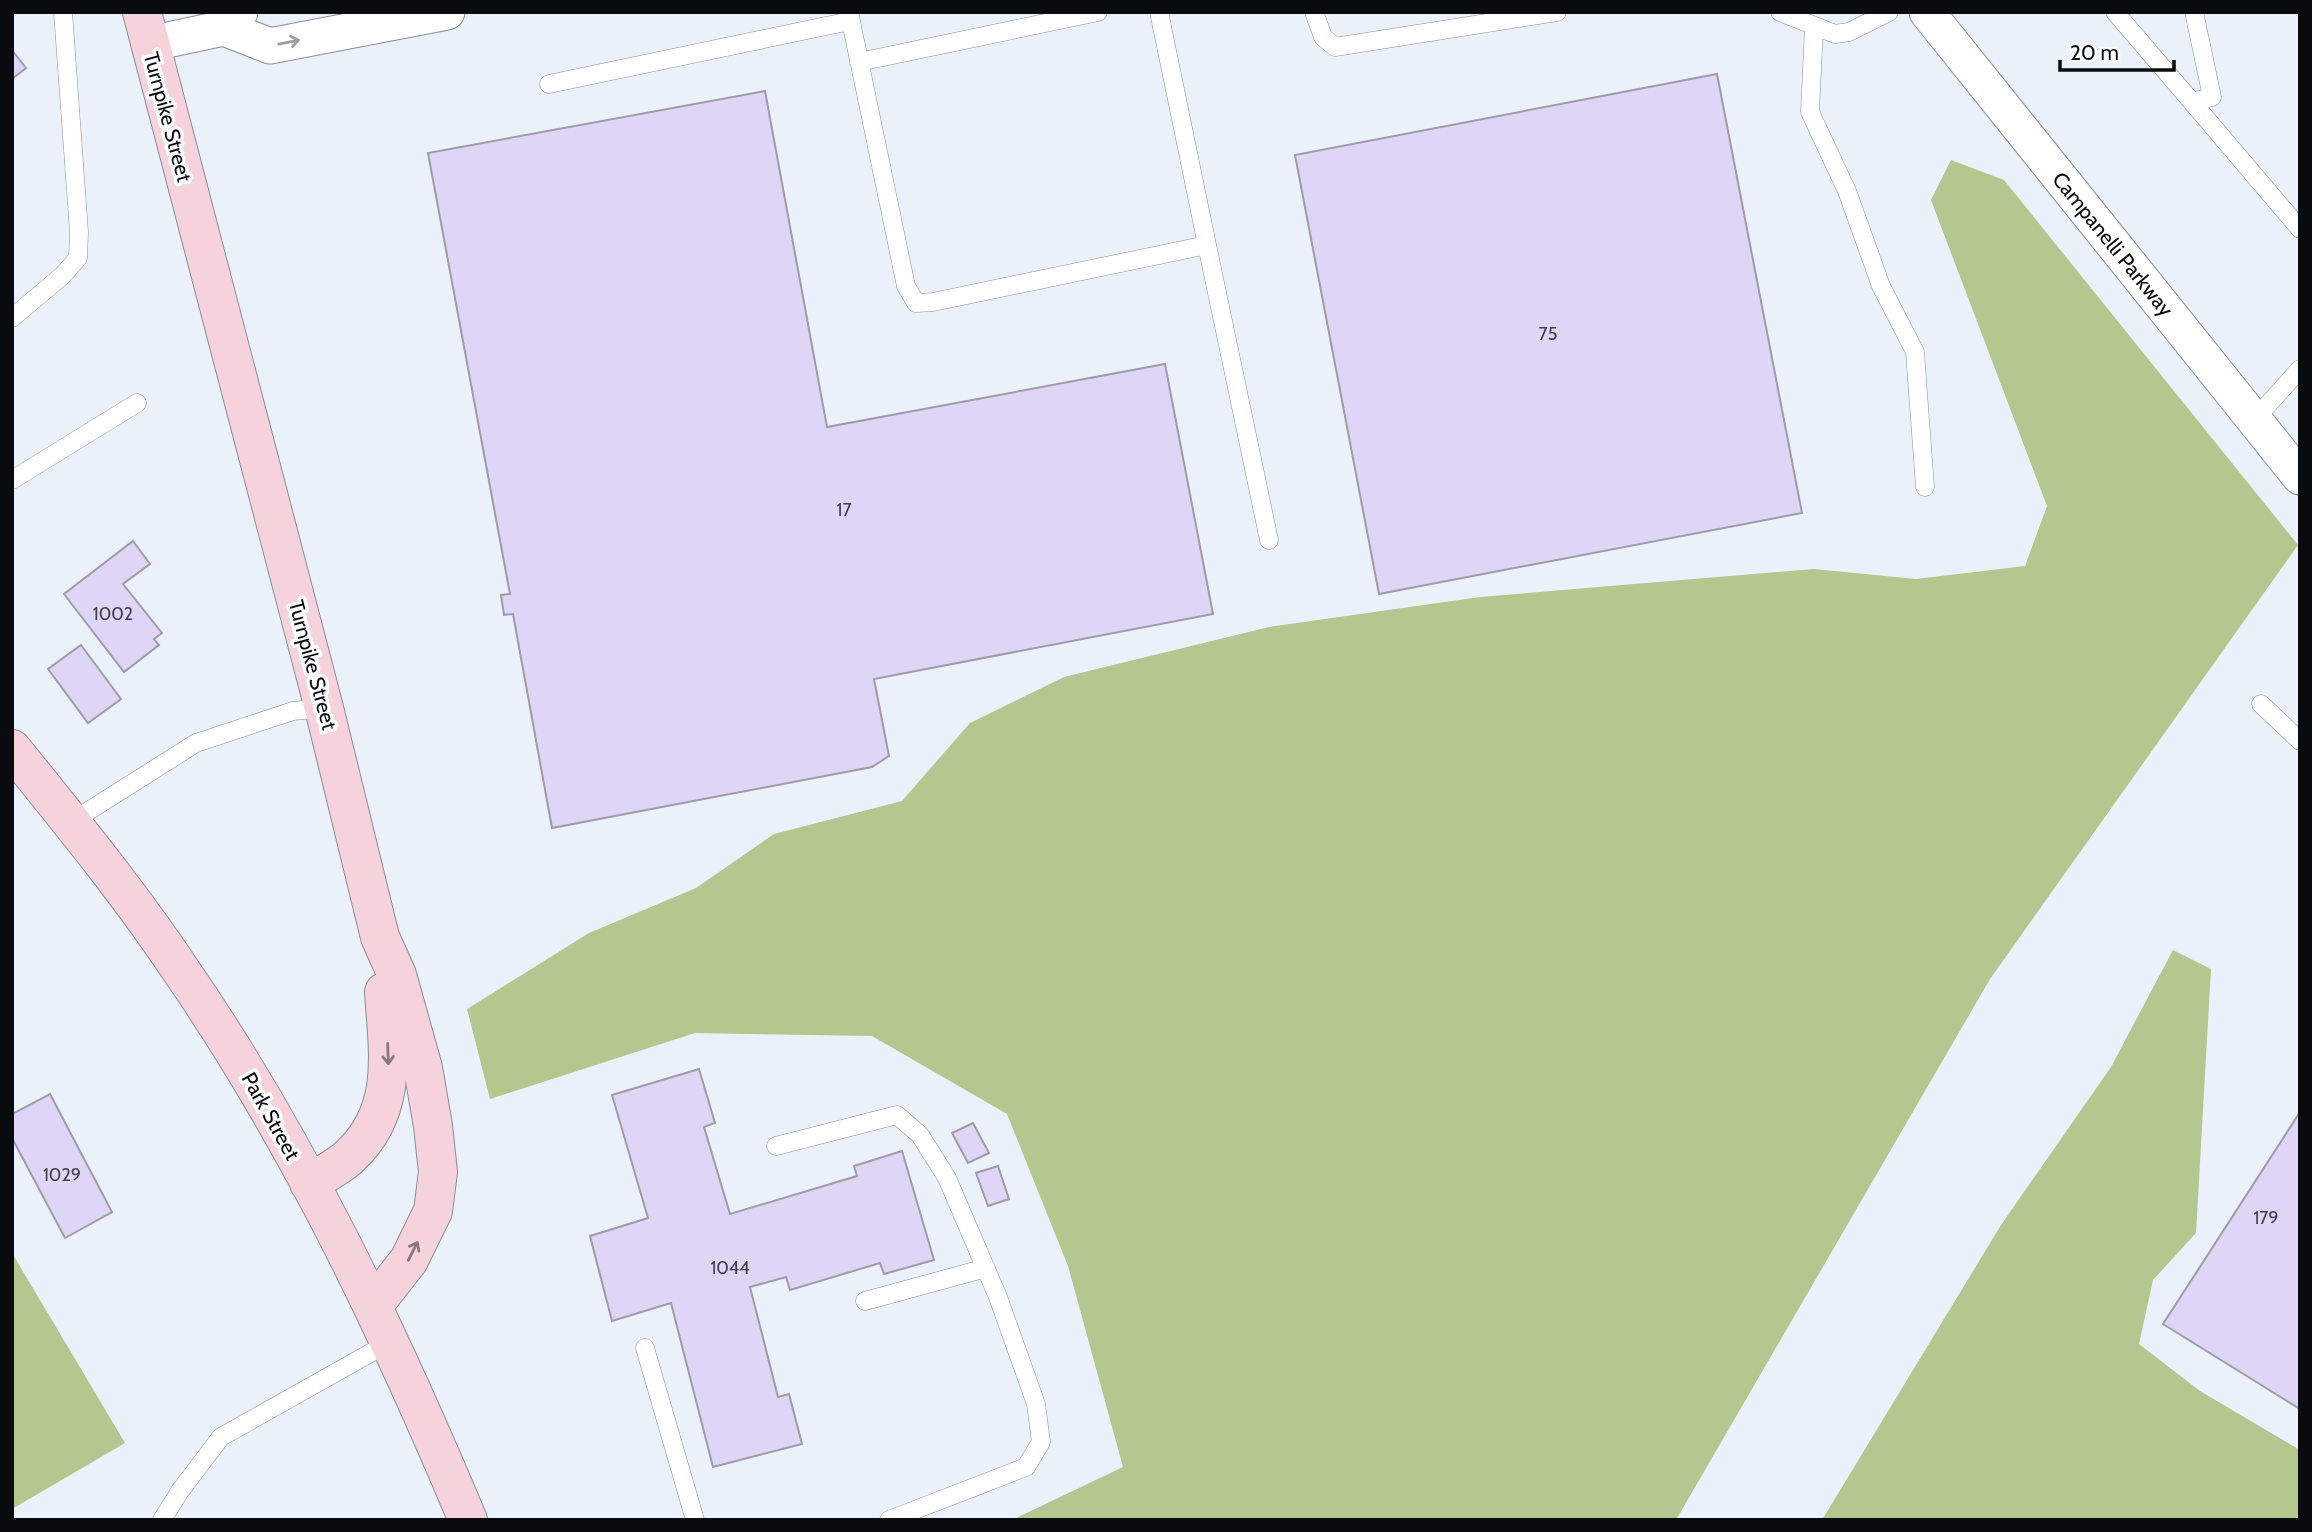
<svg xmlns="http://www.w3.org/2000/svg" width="2312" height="1532" font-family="Cabin,sans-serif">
<rect width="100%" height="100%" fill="#ebf1fa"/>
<!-- forest -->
<path fill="#b4c78e" d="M1951,160l53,20 294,365 -308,434 -314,541h-664l111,-53 -55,-201 -61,-152 -135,-78 -177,-3 -205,66 -23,-90 122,-76 107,-45 78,-54 128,-33 68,-78 94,-46 205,-50 211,-30 334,-28 102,10 109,-13 22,-60 -116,-306z
M2173,950l38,19 -15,264 -43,47 -14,64 61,47 100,59v70h-478l179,-295 110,-158z
M12,1253l113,190 -113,66z"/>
<!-- building -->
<path fill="#dfd5f7" stroke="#9f9ca6" stroke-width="2" d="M12,50l14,18 -14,11z
M1717,74l85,439 -423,81 -84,-439z
M765,91l62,336 338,-63 48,250 -339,65 15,77 -17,11 -320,61 -39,-214 -9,1 -3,-20 9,-1 -82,-441z
M133,541l17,23 -27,20 39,49 -8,6 5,6 -35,27 -60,-78z
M81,645l40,54 -33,24 -40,-54z
M699,1069l16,54 -11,4 26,87 127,-38 -3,-10 48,-15 32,109 -50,14 -4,-11 -90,27 -4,-13 -36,10 28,110 11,-3 13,50 -89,23 -42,-164 -59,18 -22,-85 58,-18 -36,-123z
M50,1094l62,118 -47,26 -53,-100v-24z
M2300,1112v297l-137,-85z
M973,1123l16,30 -21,10 -16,-30z
M998,1166l11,33 -21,7 -12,-33z"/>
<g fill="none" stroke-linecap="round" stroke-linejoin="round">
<defs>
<path id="lane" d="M849,12l57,274 10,17 17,-1 274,-57 -48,-233
M1314,12l9,25 12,10 222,-35
M1780,12l55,22 14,-2 40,-20
M2115,12l77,90
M2194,12l18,85 -20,5 108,127
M1814,27l-4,85 37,79 34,95 34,66 10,135
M859,62l239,-50
M549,84l301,-63
M1207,245l62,295
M12,318l51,-43 15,-17 1,-26 -16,-220
M2254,420l46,-51
M12,480l125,-77
M2261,704l39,37
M71,822l125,-79 97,-32 31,-3
M776,1146l121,-31 23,20 27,43 51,119 38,107 5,38 -15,25 -137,53
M865,1301l121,-33
M645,1348l50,172
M162,1520l18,-29 41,-54 169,-95"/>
<path id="street" d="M1927,12l373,465
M224,28l46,18 177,-34
M149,44l75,-16 16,-16"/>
<path id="secondary" d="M142,12l182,696 56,229 17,38 26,93 10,58 5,46 -5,39 -24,49 -36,46
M12,749c59,73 118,145 170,223 117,170 206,358 286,548
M309,1183c13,-8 30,-16 41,-27 49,-45 38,-104 34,-164"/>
</defs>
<!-- lane casing -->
<use href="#lane" stroke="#898e96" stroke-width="19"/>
<!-- street casing -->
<use href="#street" stroke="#898e96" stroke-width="37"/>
<!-- secondary casing -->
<use href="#secondary" stroke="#898e96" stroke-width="40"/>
<!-- lane -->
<use href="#lane" stroke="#fff" stroke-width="18"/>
<!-- street -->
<use href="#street" stroke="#fff" stroke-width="35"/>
<!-- secondary -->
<use href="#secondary" stroke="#f5d2dc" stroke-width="38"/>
</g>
<!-- one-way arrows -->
<defs><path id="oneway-shaft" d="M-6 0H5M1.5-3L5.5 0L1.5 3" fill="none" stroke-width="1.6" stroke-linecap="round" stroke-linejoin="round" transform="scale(1.75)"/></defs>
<use stroke="#9d9d9f" href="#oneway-shaft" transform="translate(289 42) rotate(-11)"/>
<g stroke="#8b787f">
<use href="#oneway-shaft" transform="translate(388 1054) rotate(88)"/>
<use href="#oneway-shaft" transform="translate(413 1251) rotate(-63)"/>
</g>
<g text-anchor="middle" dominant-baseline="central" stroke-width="7" stroke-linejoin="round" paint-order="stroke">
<!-- number labels -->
<g font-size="18" fill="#3f3e48">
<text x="1548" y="334">75</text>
<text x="844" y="510">17</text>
<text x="113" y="614">1002</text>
<text x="62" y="1175">1029</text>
<text x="2266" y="1218">179</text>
<text x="730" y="1268">1044</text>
</g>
<!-- street labels -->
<g font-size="21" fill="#0a0b0e" stroke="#fefefe">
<text transform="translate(168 117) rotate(75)">Turnpike Street</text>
<text transform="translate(2113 244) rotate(51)">Campanelli Parkway</text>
<text transform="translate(313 665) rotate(75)">Turnpike Street</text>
<text transform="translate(271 1116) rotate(61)">Park Street</text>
</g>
</g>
<!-- border -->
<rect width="2312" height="1532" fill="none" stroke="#0a0b0e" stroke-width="28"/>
<!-- scale -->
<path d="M2060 60v10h114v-10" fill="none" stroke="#0a0b0e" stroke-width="3.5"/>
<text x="2070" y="60" font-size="21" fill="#0a0b0e" stroke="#fefefe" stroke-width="5" paint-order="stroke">20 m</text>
</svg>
